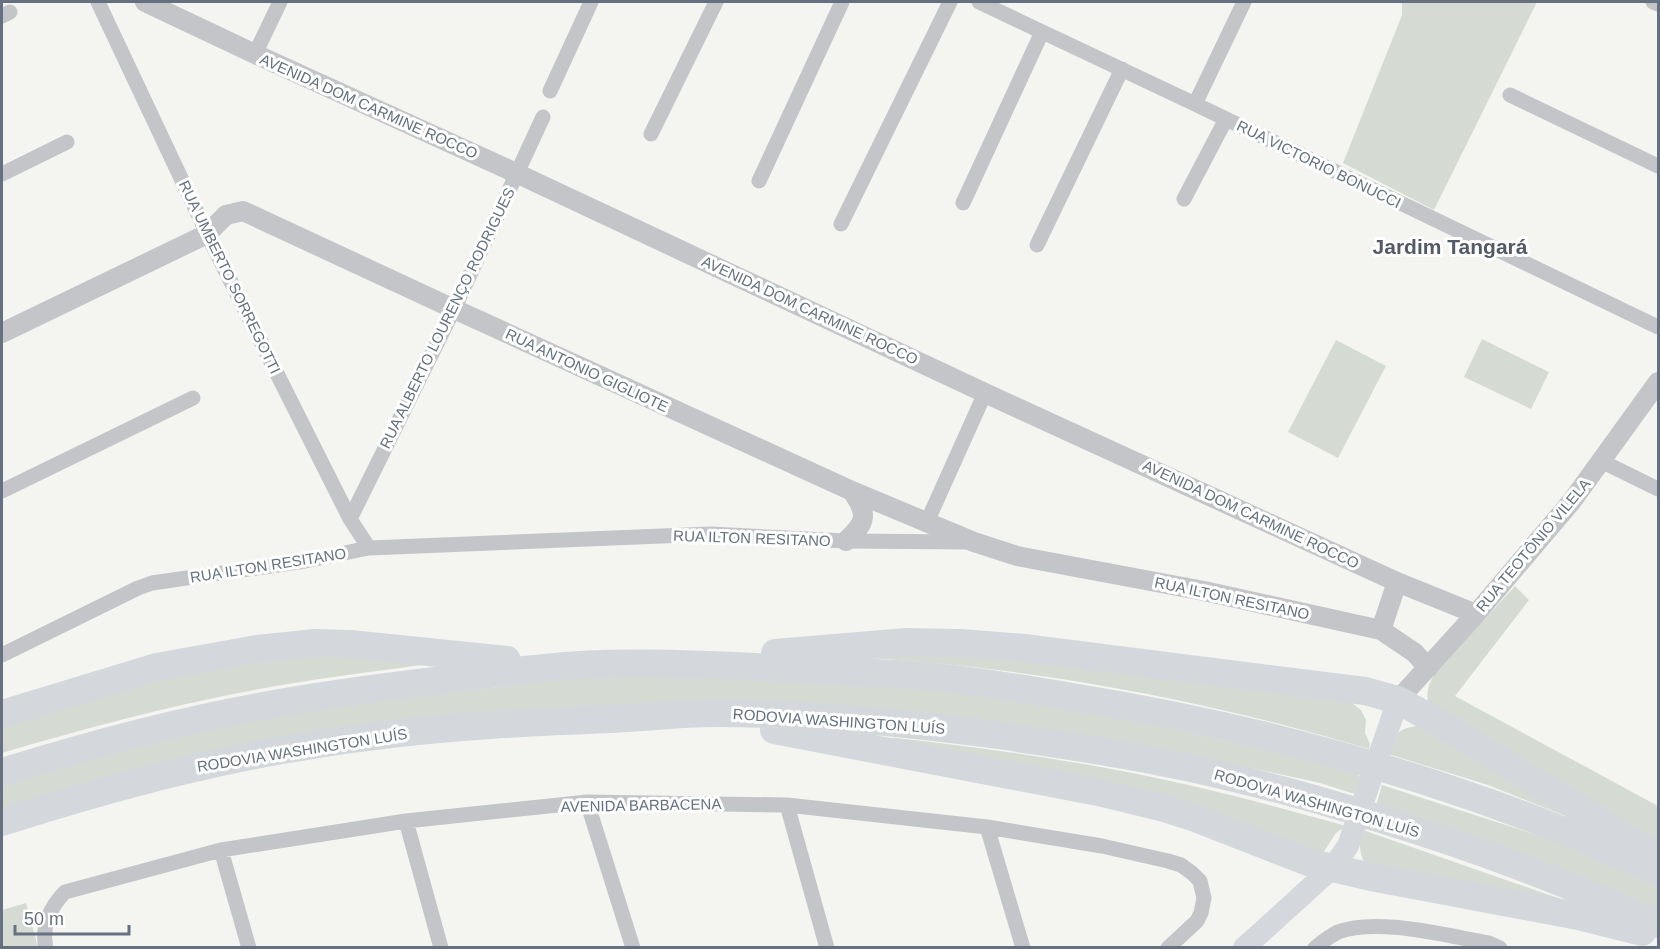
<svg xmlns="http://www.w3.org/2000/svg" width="1660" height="949" font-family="Arial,sans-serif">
<rect width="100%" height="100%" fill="#f4f5f1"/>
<!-- green -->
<path fill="#d5dbd2" d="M1402,2h135l-103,208 -91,-47 59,-148z
M1482,339l67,33 -18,37 -67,-32z
M1336,340l50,26 -48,92 -50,-26z
M1515,586l14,14 -74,96 203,110v39l-229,-141c-4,-11 0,-18 4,-28z
M935,649l417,54 9,7 5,10 -1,13 5,11 -1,5c-116,-35 -235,-61 -356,-77 -57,-8 -114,-12 -172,-16z
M322,656l40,1 59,8c-58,8 -115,15 -172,26 -84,16 -166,38 -247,62v-29l183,-54z
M588,676l248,2 212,24 299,65 16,12 -5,16 -38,-12 -109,-24 -581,-54 -628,107v-31l229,-62z
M1419,726l149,91 -80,-32 -103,-32c9,-17 13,-26 34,-27z
M896,738c89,10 177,22 265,41 62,13 123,30 185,47l-10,7 -15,23 -451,-115z
M1382,785l173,56 103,40v33l-282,-108z
M1360,829l215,75 -211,-42c-5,-12 -5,-20 -4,-33z
M26,903l12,44h-36v-37z"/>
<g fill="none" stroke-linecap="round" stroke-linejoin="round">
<!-- minor -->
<path stroke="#c3c5c9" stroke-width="15" d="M98,2l115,244 137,273 19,29
M979,2l216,102 31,15 432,208
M1653,2l5,2
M2,16l8,-4
M255,54l25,-52
M550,91l41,-89
M1510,95l148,71
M1195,104l49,-102
M651,134l65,-132
M2,174l65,-32
M759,181l83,-179
M1184,199l42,-80
M963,203l79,-171
M841,224l109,-222
M1037,245l85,-176
M1601,461l57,28
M2,491l191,-93
M350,519l104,-210 89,-192
M927,522l58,-129
M2,655l136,-67 14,-5 153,-22 64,-13 342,-14 135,7 122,1
M587,802l46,146
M787,805l40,143
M406,821l35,127
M987,827l36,121
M221,850l28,98
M46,948c-5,-21 4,-41 19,-56l156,-42 185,-29 181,-19 200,3 200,22 115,19 66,15 13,4 11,8 8,8 4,17 -3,15 -4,8 -29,27
M1315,948c7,-6 15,-12 23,-16 39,-15 110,4 151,11l11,5"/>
<!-- tertiary -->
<path stroke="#c3c5c9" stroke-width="20" d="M145,2l110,52 261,119 469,220 412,189 79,32
M2,333l205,-99 19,-19 17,-4 211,98 398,182 122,51 43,14 187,35 177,39 34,23 13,15
M846,541c21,-19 22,-27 6,-50
M1381,630l16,-48
M1398,700l78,-86 96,-113 86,-119"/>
<!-- secondary -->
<path stroke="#d4d8dc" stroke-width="22" d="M1244,948l88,-80 16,-22 50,-146"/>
<!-- motorway -->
<path stroke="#d4d8dc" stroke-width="28" d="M775,653l132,-11 54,1 63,5 341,43 33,9 50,28 206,126
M2,714l155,-47 100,-18 59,-6 34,1 157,16
M774,730l324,62 66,16 31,10 113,44 24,6 44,10 202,38 64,16
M2,772c84,-26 169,-49 256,-65 58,-11 118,-19 177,-26 48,-6 96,-13 144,-16 82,-4 165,1 247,6 28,1 57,2 85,4 54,4 108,13 161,22 162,26 323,68 477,128 37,15 73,31 109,47
M2,822c119,-38 240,-70 365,-85 82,-11 164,-15 246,-18 35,-2 69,-6 103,-6 96,0 193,10 289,23 51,8 101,15 151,25 73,14 145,33 215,55 98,30 194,65 287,108"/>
</g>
<g text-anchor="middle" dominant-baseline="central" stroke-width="6" stroke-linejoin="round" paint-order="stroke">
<!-- street labels -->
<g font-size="15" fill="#657181" stroke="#fff">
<text transform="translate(369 106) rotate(24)">AVENIDA DOM CARMINE ROCCO</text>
<text transform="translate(1319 164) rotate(26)">RUA VICTORIO BONUCCI</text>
<text transform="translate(230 277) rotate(64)">RUA UMBERTO SORREGOTTI</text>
<text transform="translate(810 310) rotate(25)">AVENIDA DOM CARMINE ROCCO</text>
<text transform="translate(447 318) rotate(-64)">RUA ALBERTO LOURENÇO RODRIGUES</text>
<text transform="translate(587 370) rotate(25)">RUA ANTONIO GIGLIOTE</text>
<text transform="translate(1251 514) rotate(25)">AVENIDA DOM CARMINE ROCCO</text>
<text transform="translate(752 538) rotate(2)">RUA ILTON RESITANO</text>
<text transform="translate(1533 545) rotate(-50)">RUA TEOTÔNIO VILELA</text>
<text transform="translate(268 565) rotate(-9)">RUA ILTON RESITANO</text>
<text transform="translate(1232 598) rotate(12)">RUA ILTON RESITANO</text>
<text transform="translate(839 721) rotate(4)">RODOVIA WASHINGTON LUÍS</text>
<text transform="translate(302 750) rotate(-9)">RODOVIA WASHINGTON LUÍS</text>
<text transform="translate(1317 803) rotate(16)">RODOVIA WASHINGTON LUÍS</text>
<text transform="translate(641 805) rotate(-1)">AVENIDA BARBACENA</text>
</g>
<!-- district labels -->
<g font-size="21" font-weight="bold" fill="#525b66" stroke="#fff">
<text x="1450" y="246">Jardim Tangará</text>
</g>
</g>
<!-- border -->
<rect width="1660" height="949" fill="none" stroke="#657181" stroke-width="6"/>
<!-- scale -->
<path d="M15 925v9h114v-9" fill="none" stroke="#657181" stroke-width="3"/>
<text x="24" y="925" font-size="18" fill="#657181" stroke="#ffffff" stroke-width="4.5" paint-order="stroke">50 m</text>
</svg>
